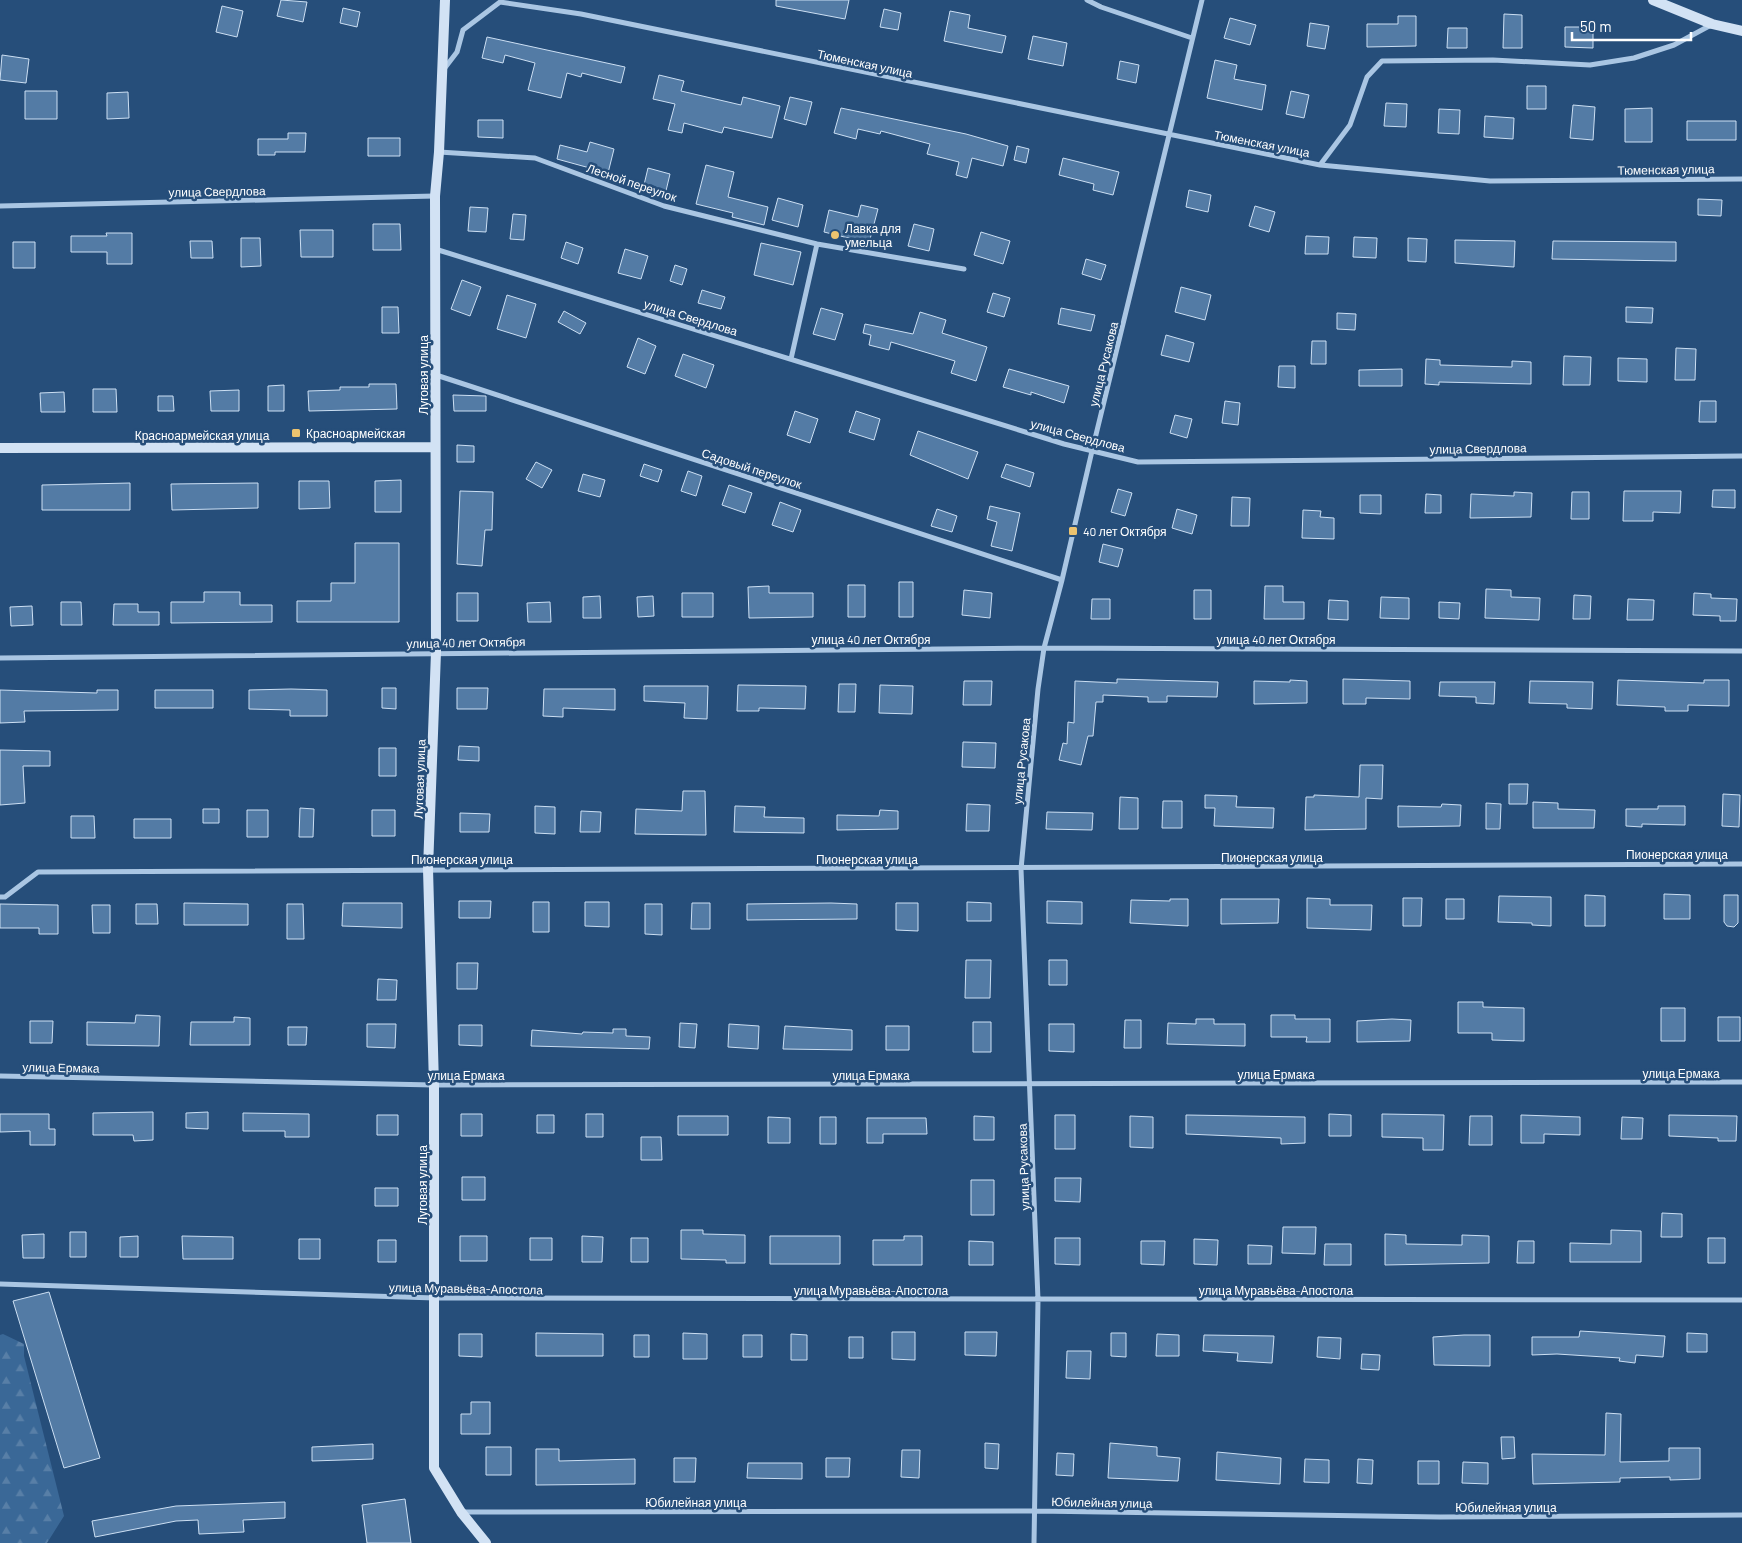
<svg xmlns="http://www.w3.org/2000/svg" width="1742" height="1543" font-family="Barlow,sans-serif">
<defs>
<pattern id="forest-firs" width="22" height="20" patternUnits="userSpaceOnUse" patternTransform="scale(1.25)"><rect width="22" height="20" fill="#3a6897"/><path d="M5 1l3.5 6h-7zM16 11l3.5 6h-7z" fill="#587fa7"/></pattern>
</defs>
<rect width="100%" height="100%" fill="#264e7a"/>
<!-- forest -->
<path fill="url(#forest-firs)" d="M3,1334l21,10v12l40,160 -17,27h-47v-208z"/>
<!-- building -->
<path fill="#537ba5" stroke="#ccdff3" d="M281,0l26,2 -4,20 -26,-6z
M776,0h73l-4,19 -69,-13z
M222,6l21,5 -6,26 -21,-5z
M343,8l17,4 -3,15 -17,-4z
M884,9l17,4 -3,17 -18,-3z
M950,11l20,4 -2,13 38,8 -4,17 -58,-12z
M1504,14l18,1v33h-19z
M1398,16h18v30l-49,1v-23h31z
M1230,18l26,7 -6,20 -26,-7z
M1310,23l19,3 -4,23 -18,-3z
M1565,27h28v21l-28,-1z
M1448,28h19v20h-20z
M1033,36l34,7 -4,23 -35,-7z
M487,37l138,30 -4,16 -39,-10 -1,4 -14,-4 -6,25 -33,-8 7,-27 -30,-8 -2,8 -21,-5z
M2,55l27,4 -3,24 -26,-3z
M1215,60l22,5 -3,14 32,6 -4,25 -55,-12z
M1120,61l19,4 -3,18 -19,-4z
M659,75l25,6 -3,10 60,14 2,-8 37,9 -8,32 -48,-11 -2,6 -38,-10 -2,10 -14,-3 7,-26 -22,-5z
M1527,86h19v23h-19z
M25,91h32v28h-32z
M1291,91l18,4 -5,23 -18,-4z
M128,92l1,26 -22,1v-26z
M790,97l22,5 -6,23 -22,-6z
M1386,103l21,1 -1,23 -22,-1z
M1573,105l22,2 -2,33 -23,-2z
M841,108l125,26 42,12 -5,20 -31,-8 -5,20 -11,-3 3,-13 -32,-8 3,-10 -49,-13 -1,3 -22,-5 -2,10 -22,-6z
M1652,108v34h-27v-33z
M1439,109l21,1 -1,24 -21,-1z
M1485,116l29,2 -1,21 -29,-2z
M478,120h25v18l-25,-1z
M1687,121h49v19h-49z
M288,133h18l-1,19h-30v3h-17v-16h30z
M368,138h32v18h-32z
M590,142l24,7 -6,24 -51,-14 3,-14 27,7z
M1017,146l12,3 -3,14 -12,-3z
M1063,158l56,14 -6,23 -20,-5 1,-6 -35,-9z
M706,165l28,7 -6,25 40,10 -4,18 -32,-8 1,-4 -37,-9z
M648,168l22,6 -5,21 -22,-6z
M1189,190l22,5 -3,17 -22,-5z
M778,198l25,7 -5,22 -26,-7z
M1698,199l24,1 -1,16 -23,-1z
M861,205l17,4 -9,34 -45,-11 5,-22 29,7z
M1255,206l20,6 -6,20 -20,-6z
M470,207l18,1 -2,24 -18,-1z
M513,214l13,1 -2,25 -14,-1z
M373,224h27l1,26h-28z
M914,224l20,5 -5,22 -21,-5z
M300,230h33v27h-32z
M981,232l29,9 -7,23 -29,-9z
M106,233h26v31h-25v-12h-36v-16h36z
M1306,236l23,1 -1,17h-23z
M1354,237l23,1 -1,20 -23,-1z
M241,238h19l1,28 -20,1z
M1408,238l19,1 -1,23 -18,-1z
M1455,240l60,1 -1,26 -59,-4z
M190,241h22l1,17h-22z
M1553,241l123,1v19l-124,-2z
M13,242h22v26h-22z
M566,242l17,6 -5,16 -17,-6z
M761,243l40,9 -8,33 -39,-10z
M625,249l23,7 -7,23 -23,-6z
M1086,259l20,6 -5,15 -19,-6z
M675,265l12,4 -5,16 -12,-4z
M462,280l19,7 -11,29 -19,-7z
M1181,287l30,8 -6,25 -30,-8z
M702,290l23,7 -4,12 -23,-6z
M993,293l17,5 -6,19 -17,-5z
M507,295l29,9 -10,34 -29,-9z
M382,307h16l1,26h-17z
M1626,307l27,1 -1,15 -26,-1z
M821,308l22,6 -8,26 -22,-6z
M1061,308l34,7 -4,16 -33,-7z
M564,311l22,12 -6,11 -22,-12z
M920,312l26,8 -4,13 45,14 -11,34 -25,-8 4,-12 -64,-19 -2,8 -20,-5 2,-10 -8,-2 2,-9 48,10z
M1337,313l19,1 -1,16 -18,-1z
M1166,335l28,8 -5,19 -28,-7z
M638,338l18,8 -11,28 -18,-7z
M1312,341h14v23h-15z
M1676,348l20,1 -1,31h-20z
M683,354l31,11 -8,23 -31,-12z
M1564,356l27,1 -1,28h-27z
M1618,358l29,1v23l-29,-1z
M1426,359l14,1v5l72,2v-6l19,1v22l-92,-2v3l-14,-1z
M1279,366h16v22l-17,-1z
M1009,369l60,17 -5,17 -33,-11v3l-28,-8z
M1402,369v17h-43v-16z
M369,384h27l1,25 -88,2 -1,-20 32,-1v-3h29z
M284,385v26h-16v-25z
M93,389h23l1,23h-24z
M239,390v21h-28l-1,-20z
M64,392l1,20h-24l-1,-19z
M453,395l33,1v15h-32z
M158,396h15l1,15h-16z
M1225,401l15,2 -2,22 -16,-2z
M1700,401h16v21h-17z
M795,411l23,8 -8,24 -23,-8z
M856,411l24,8 -6,21 -25,-8z
M1175,415l17,4 -5,19 -17,-5z
M918,431l60,21 -10,27 -58,-24z
M457,445l17,1v16h-17z
M536,462l16,8 -10,18 -16,-9z
M644,464l18,6 -4,12 -18,-6z
M1006,464l28,9 -4,14 -29,-10z
M688,471l14,5 -6,20 -15,-5z
M583,474l22,6 -5,17 -22,-6z
M401,480v32h-26v-31z
M299,481h30l1,27 -31,1z
M130,483v27h-88v-25z
M258,483v25l-86,2 -1,-26z
M729,485l23,8 -7,20 -23,-8z
M1118,489l14,4 -7,23 -14,-4z
M1713,490h22v18l-23,-1z
M460,491l33,1 -1,38h-7l-3,36 -25,-2z
M1624,491h57l-1,22 -27,-1v9h-30z
M1514,492l18,1 -1,24 -61,1 1,-24 43,2z
M1572,492h17v27h-18z
M1426,494l15,1v18h-16z
M1360,495h21v19l-21,-1z
M1232,497l18,1 -1,28h-18z
M780,502l21,8 -8,22 -21,-7z
M990,506l30,7 -8,38 -21,-5 6,-24 -10,-3z
M937,509l20,7 -5,16 -21,-6z
M1177,509l20,6 -5,19 -20,-6z
M1303,510l18,1 -1,6 14,1v21l-32,-1z
M355,543h44v79h-102v-21h34v-18h24z
M1103,544l20,5 -5,18 -19,-5z
M899,582h14v35h-14z
M848,585h17v32h-17z
M769,586v7h44v24l-64,1 -1,-31z
M1265,586h18v16h21v17h-40z
M1486,589l25,1v7l29,1 -1,22 -54,-2z
M964,590l28,3 -2,25 -28,-3z
M1194,590h17v29h-17z
M204,592h36v13h32v17l-101,1v-21h33z
M457,593h21v28h-21z
M682,593h31v24h-31z
M1694,593l17,1v4l26,1 -1,22h-16v-5l-27,-1z
M1574,595l17,1 -1,23h-17z
M600,596l1,22h-18v-21z
M653,596l1,20 -16,1 -1,-20z
M1381,597l28,1v21l-29,-1z
M1092,599h18v20h-19z
M1628,599l26,1 -1,20h-26z
M1329,600l19,1v19l-20,-1z
M61,602h20l1,23h-21z
M550,602l1,20h-23l-1,-19z
M1439,602l21,1 -1,16 -20,-1z
M114,604h24v8h21v13h-46z
M32,606l1,19 -22,1 -1,-19z
M1117,679l101,3 -1,15 -50,-1v6h-19v-5l-45,-2v7h-7l-3,34h-5l-7,29 -22,-5 4,-17 4,1 1,-22 6,1 1,-42 42,2z
M1343,679l67,2v18l-44,-1v6h-23z
M1290,680l17,1v22l-53,1v-23l36,1z
M1618,680l86,3v-3h25v26l-41,-1v6h-23v-4l-48,-2z
M964,681h28l-1,24h-28z
M1530,681l63,1 -1,27 -25,-1v-4l-38,-1z
M1440,682h55l-1,22 -18,-1v-6l-37,-1z
M839,684h17l-1,28h-17z
M738,685l68,1 -1,23 -46,-1v3h-22z
M880,685l33,1 -1,28 -33,-1z
M644,686h64l-1,33 -23,-1 1,-15 -41,-2z
M382,688h14v21l-14,-1z
M457,688h31l-1,21h-30z
M291,689l36,1v26h-37v-6l-41,-1v-19z
M544,689h71v21l-52,-2v9l-20,-1z
M0,690l97,3v-3h21v20l-94,1 1,11 -25,1z
M155,690h58v18h-58z
M963,742l33,1 -1,25 -33,-1z
M459,746l20,1v14l-21,-1z
M379,748h17v28h-17z
M0,750l50,1v15h-27l2,37 -25,2z
M1360,765h23l-1,34 -16,-1v31l-61,1 1,-33h8v-2l45,2z
M1509,784h19l-1,20h-18z
M683,791h22l1,44 -71,-1 1,-25 46,2z
M1723,794l17,1 -1,32 -17,-1z
M1205,795l32,1 -1,11 38,1 -1,20 -59,-2 1,-18h-10z
M1120,797l18,1v31h-19z
M1163,801h19v27h-20z
M1533,802l25,1v6l37,1 -1,18h-61z
M1486,803l15,1 -1,25h-14z
M967,804l23,1 -1,26h-23z
M1442,804l19,1 -1,21 -62,1v-21l43,1z
M535,806l20,1v27l-20,-1z
M735,806l30,1 -1,10 40,1v15l-70,-1z
M1658,806h27v19l-43,-1v3l-16,-1v-17h32z
M300,808l14,1 -1,28h-14z
M203,809h16v14h-16z
M247,810h21v27h-21z
M372,810h23v26h-23z
M880,810l18,1v18l-61,1v-15l42,1z
M581,811l20,1 -1,20h-20z
M1047,812l46,1 -1,17 -46,-1z
M460,813l30,1 -1,18h-29z
M71,816h23l1,22h-24z
M134,819h37v19h-37z
M1664,894l26,1v24h-26z
M1585,895l20,1v30h-20z
M1724,895h14v28l-4,4 -7,-1 -3,-4z
M1499,896l52,1v29l-19,-1v-2l-34,-1z
M1307,898l23,1v6h42l-1,25 -64,-2z
M1403,898h19l-1,28h-18z
M1170,899h18v27l-58,-3 1,-23 39,1z
M1221,899h58l-1,24 -57,1z
M1446,899h18v20h-18z
M459,901h32l-1,17h-31z
M1047,901l35,1v22l-35,-1z
M533,902h16v30h-16z
M585,902h24v25l-24,-1z
M967,902l24,1v18h-24z
M184,903l64,1v21h-64z
M343,903h59v25l-60,-2z
M692,903h18v26h-19z
M831,903l26,1v15l-110,1v-16z
M896,903h22v28l-22,-1z
M0,904l58,1v29h-19v-6h-39z
M136,904h21l1,20h-22z
M287,904h16l1,35h-17z
M645,904h17v31l-17,-1z
M92,905h18v28h-17z
M966,960h25l-1,38h-25z
M1049,960h18v25h-18z
M457,963h21l-1,26h-20z
M378,979l19,1 -1,20h-19z
M1458,1002h25v5l41,1v33l-32,-1v-7h-34z
M1661,1008h24v33h-24z
M136,1015l24,1 -1,30 -72,-1v-23l48,1z
M1271,1015h24v4h35v23h-24l1,-5h-36z
M234,1017l16,1v27h-60l1,-23h43z
M1718,1017h22v24h-22z
M1196,1019h18v5h31v22l-78,-2 1,-21 28,1z
M1392,1019l19,1 -1,21 -53,1v-21z
M1125,1020h16v28h-17z
M30,1021h23l-1,22h-22z
M973,1022h18v30h-18z
M680,1023l17,1 -2,24 -16,-1z
M367,1024h29l-1,24 -28,-1z
M729,1024l30,2 -1,23 -30,-2z
M1049,1024h25v28l-25,-1z
M459,1025h23v21l-23,-1z
M785,1026l67,4v20l-69,-1z
M886,1026h23v24h-23z
M288,1027h19l-1,18h-18z
M613,1029h13v7l24,1 -1,12 -118,-3 1,-16 50,4 1,-2 30,1z
M153,1112v28l-19,1 -1,-6h-40v-22z
M208,1112v17l-22,-1v-15z
M243,1113l66,1v23h-24v-6h-42z
M0,1114h49v15h6v16h-25v-14l-30,1z
M461,1114h21v22h-21z
M586,1114h17v23h-17z
M1329,1114l22,1v21h-22z
M1382,1114l62,1 -1,35h-20v-12l-41,-1z
M377,1115h21v20h-21z
M537,1115h17v18h-17z
M1055,1115h20v34h-20z
M1186,1115l119,2v26l-24,1v-6l-95,-4z
M1521,1115l59,2v18l-36,-1v9h-23z
M1669,1115l68,1 -1,25h-18v-3l-49,-2z
M678,1116h50v19h-50z
M974,1116l20,1v23h-20z
M1130,1116l23,1v31l-23,-1z
M1470,1116h22v29h-23z
M768,1117l22,1v25h-22z
M820,1117h16v27h-16z
M1622,1117l21,1 -1,21h-21z
M867,1118h59l1,16h-44v9h-16z
M641,1137h20l1,23h-21z
M462,1177h23v23h-23z
M1055,1178h26l-1,24 -25,-1z
M971,1180h23v35h-23z
M375,1188h23v18h-23z
M1662,1213l20,1v23h-21z
M1283,1227h33l-1,27 -33,-1z
M681,1230h22v4l42,1v28h-19v-3l-45,-1z
M1611,1230l30,1v31h-71v-19l41,1z
M70,1232h16v25h-16z
M44,1234v24h-21l-1,-23z
M1385,1234l21,1v9l56,1v-10l27,1v27l-104,2z
M138,1236v21h-18v-20z
M182,1236l51,1v22h-50z
M460,1236h27v25h-27z
M582,1236l21,1 -1,25h-20z
M770,1236h70v28h-70z
M904,1236h18v29h-49v-25h31z
M530,1238h22v22h-22z
M631,1238h17v24h-17z
M1055,1238h25v27l-25,-1z
M1708,1238h17v25h-17z
M299,1239h21v20h-21z
M1194,1239l24,1 -1,25 -23,-1z
M378,1240h18v22h-18z
M969,1241l24,1v23h-24z
M1141,1241h24l-1,24 -23,-1z
M1518,1241h16v22h-17z
M1325,1244h26v21h-27z
M1248,1245l24,1 -1,18h-23z
M49,1292l51,166 -36,10 -51,-167z
M1580,1331l85,5 -2,21 -27,-2 -1,8 -16,-2 1,-3 -63,-4 -25,1v-18h47z
M892,1332h23v28l-23,-1z
M965,1332h32l-1,24 -31,-1z
M536,1333l67,1v22h-67z
M683,1333l24,1v25h-24z
M1111,1333h15v24l-15,-1z
M1687,1333l20,1v18h-20z
M459,1334h23v23l-23,-1z
M791,1334l16,1v25h-16z
M1157,1334l22,1v21h-23z
M634,1335h15v22h-15z
M743,1335h19v22h-19z
M1204,1335l70,1 -2,27 -35,-2 1,-8 -35,-2z
M1464,1335h26v31l-56,-1 -1,-28z
M849,1337h14v21h-14z
M1318,1337l23,1 -1,21 -23,-2z
M1067,1351h24l-1,28 -24,-1z
M1362,1354l18,1 -1,15 -18,-1z
M471,1402h19v32h-29v-20h10z
M1606,1413l15,1 -1,48 49,-1v-13h31v31l-30,1v-3l-50,1v4l-87,2 -1,-30 73,1z
M1501,1437h13l1,21 -13,1z
M985,1443l14,1 -1,25 -13,-1z
M1110,1443l47,4v9l23,2 -2,23 -70,-3z
M373,1444v15l-61,2v-14z
M486,1447h25v28h-25z
M536,1449h23v12l76,-2v25l-99,1z
M902,1450h18l-1,28 -18,-1z
M1217,1452l64,6 -1,26 -64,-4z
M1057,1453l17,1 -1,22 -17,-1z
M674,1458h22l-1,24h-21z
M826,1458h24l-1,19h-23z
M1305,1459l24,1v23l-25,-1z
M1358,1459l15,1 -1,24 -15,-1z
M1418,1461h21v23h-21z
M1463,1462l25,1v21l-26,-1z
M748,1463h54v16l-55,-1z
M405,1499l6,44h-44l-5,-38z
M285,1502v16l-42,2 1,12 -45,2 -1,-14 -22,1 -81,16 -3,-16 84,-15z"/>
<g fill="none" stroke-linecap="round" stroke-linejoin="round">
<!-- street -->
<path stroke="#aac6e3" stroke-width="5" d="M1087,0l14,7 91,31
M444,69l13,-17 6,-22 37,-28 81,12 739,151 30,-40 17,-48 15,-16 111,-1 97,5 44,-7 40,-13 37,-20
M439,152l96,6 129,48 153,38 147,25
M1320,165l170,16 252,-2
M0,206l435,-10
M435,249l629,195 74,18 604,-6
M791,359l26,-115
M436,375l626,205
M0,658l1044,-10 698,3
M0,897h5l33,-25 1704,-8
M0,1076l434,9 1308,-3
M0,1284l435,14 1307,2
M463,1512l573,-1 404,6 302,-2
M1034,1543l4,-243 -17,-431 17,-180 6,-41 18,-68 30,-129 110,-451"/>
<!-- secondary -->
<path stroke="#d2e2f4" stroke-width="10" d="M445,0l-6,152 -4,44 1,456 -8,217 6,216v383l27,44 25,31
M1653,0l59,24 30,7
M0,448l434,-1"/>
</g>
<!-- markers -->
<g fill="#ecc36f" stroke="#264e7a" stroke-width="2">
<circle cx="835" cy="235" r="5"/>
<rect x="291" y="428" width="10" height="10" rx="2.5"/>
<rect x="1068" y="526" width="10" height="10" rx="2.5"/>
</g>
<g text-anchor="middle" dominant-baseline="central" stroke-width="5" stroke-linejoin="round" paint-order="stroke">
<!-- street labels -->
<g font-size="12" fill="#fff" stroke="#264e7a">
<text transform="translate(865 63) rotate(12)">Тюменская улица</text>
<text transform="translate(1262 143) rotate(11)">Тюменская улица</text>
<text transform="translate(1666 169) rotate(-1)">Тюменская улица</text>
<text transform="translate(632 182) rotate(19)">Лесной переулок</text>
<text transform="translate(217 191) rotate(-1)">улица Свердлова</text>
<text transform="translate(691 317) rotate(17)">улица Свердлова</text>
<text transform="translate(1103 364) rotate(-76)">улица Русакова</text>
<text transform="translate(423 375) rotate(-90)">Луговая улица</text>
<text x="202" y="435">Красноармейская улица</text>
<text transform="translate(1078 435) rotate(15)">улица Свердлова</text>
<text transform="translate(1478 448) rotate(-1)">улица Свердлова</text>
<text transform="translate(752 468) rotate(18)">Садовый переулок</text>
<text x="871" y="639">улица 40 лет Октября</text>
<text x="1276" y="639">улица 40 лет Октября</text>
<text transform="translate(466 642) rotate(-1)">улица 40 лет Октября</text>
<text transform="translate(1021 761) rotate(-84)">улица Русакова</text>
<text transform="translate(419 779) rotate(-88)">Луговая улица</text>
<text x="1677" y="854">Пионерская улица</text>
<text x="1272" y="857">Пионерская улица</text>
<text x="462" y="859">Пионерская улица</text>
<text x="867" y="859">Пионерская улица</text>
<text transform="translate(61 1067) rotate(1)">улица Ермака</text>
<text x="1681" y="1073">улица Ермака</text>
<text x="1276" y="1074">улица Ермака</text>
<text x="466" y="1075">улица Ермака</text>
<text x="871" y="1075">улица Ермака</text>
<text transform="translate(1023 1167) rotate(-92)">улица Русакова</text>
<text transform="translate(422 1185) rotate(-90)">Луговая улица</text>
<text transform="translate(466 1288) rotate(1)">улица Муравьёва-Апостола</text>
<text x="871" y="1290">улица Муравьёва-Апостола</text>
<text x="1276" y="1290">улица Муравьёва-Апостола</text>
<text x="696" y="1502">Юбилейная улица</text>
<text transform="translate(1102 1502) rotate(1)">Юбилейная улица</text>
<text x="1506" y="1507">Юбилейная улица</text>
</g>
<!-- poi labels -->
<g font-size="12" fill="#fff" stroke="#264e7a" text-anchor="start">
<text x="845" y="228">Лавка для<tspan x="845" dy="14">умельца</tspan></text>
<text x="306" y="433">Красноармейская</text>
<text x="1083" y="531">40 лет Октября</text>
</g>
</g>
<!-- scale -->
<path d="M1572 32v8h119v-8" fill="none" stroke="#ffffff" stroke-width="2.5"/>
<text x="1580" y="32" font-size="15" fill="#ffffff" stroke="#264e7a" stroke-width="4" paint-order="stroke">50 m</text>
</svg>
